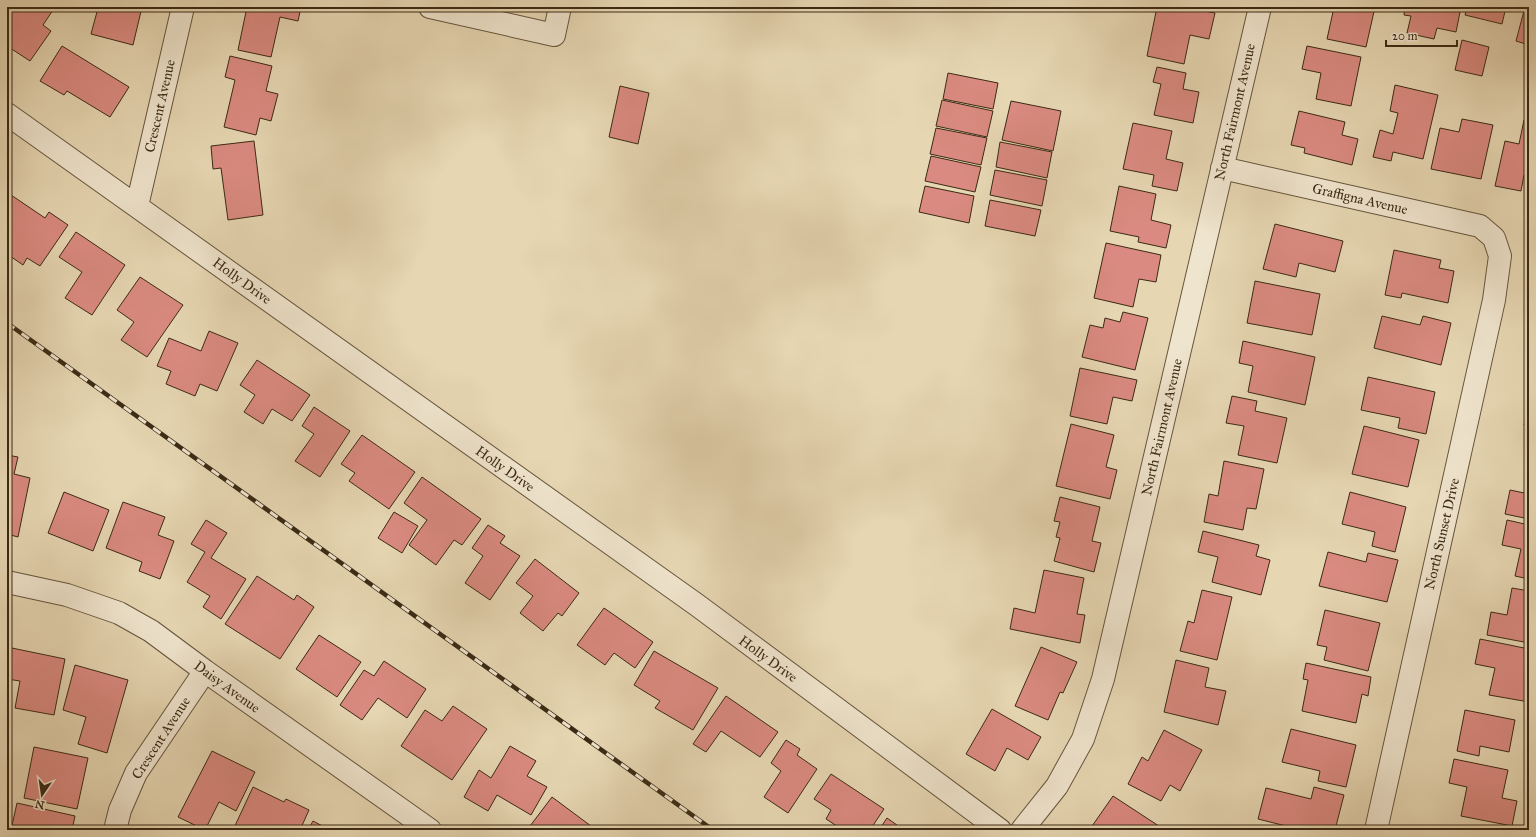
<svg xmlns="http://www.w3.org/2000/svg" width="1536" height="837" font-family="'IM FELL Great Primer',serif">
<rect width="100%" height="100%" fill="#e6d6b2"/>
<filter id="stains"><feTurbulence type="fractalNoise" baseFrequency=".005" numOctaves="4"/><feColorMatrix values="0 0 0 0 .2 0 0 0 0 .09 0 0 0 0 .02 0 0 0 .5 -.17"/></filter>
<radialGradient id="worn" r=".72"><stop offset=".6" stop-color="#630" stop-opacity="0"/><stop offset="1" stop-color="#630" stop-opacity=".3"/></radialGradient>
<!-- building -->
<path fill="#da8a80" stroke="#3b2a15" d="M7,7h48l-12,18 8,6 -21,30 -23,-15z
M94,7h48l-9,38 -42,-11 7,-26z
M247,7h54l-3,14 -18,-4 -9,40 -33,-7z
M1157,7h27l31,6 -6,26 -19,-4 -6,29 -37,-8z
M1318,7h57l-9,40 -39,-8 6,-27 -15,-3z
M1405,7h56l-5,25 -19,-4 -3,11 -27,-6 4,-17 -7,-1z
M1467,7h39l-4,17 -37,-9z
M1525,7h4v38l-13,-4z
M1462,40l27,7 -7,29 -27,-6z
M62,46l67,41 -19,30 -43,-26 -3,4 -24,-14z
M1307,46l54,11 -10,49 -35,-7 5,-26 -19,-4z
M230,56l42,10 -6,25 12,3 -7,27 -11,-3 -4,17 -32,-8 11,-47 -10,-3z
M1157,67l29,6 -3,16 16,3 -6,31 -39,-8 7,-31 -8,-2z
M948,73l50,10 -5,26 -50,-10z
M1395,85l43,10 -15,64 -30,-7 -2,9 -18,-4 7,-27 13,4 5,-21 -8,-2z
M620,86l29,7 -11,51 -29,-7z
M942,100l51,11 -6,26 -51,-11z
M1011,101l50,10 -8,40 -51,-11z
M1299,111l46,11 -3,13 16,4 -6,26 -48,-12 1,-5 -14,-3z
M1462,119l31,6 -12,54 -50,-10 9,-41 19,4z
M1524,120l5,1v55l-5,-1 -3,16 -26,-5 10,-45 14,3z
M1133,123l39,8 -6,28 17,4 -6,28 -25,-5 2,-11 -31,-6z
M936,128l51,10 -6,27 -51,-11z
M254,141l9,74 -35,5 -7,-52 -8,1 -2,-23z
M1000,142l52,10 -5,26 -51,-11z
M931,156l50,11 -6,25 -50,-11z
M995,170l52,10 -5,26 -52,-11z
M925,186l49,10 -5,27 -50,-11z
M1119,186l37,8 -5,26 20,5 -5,23 -28,-6 1,-5 -29,-6z
M11,195l34,23 4,-6 19,13 -28,41 -13,-8 -4,7 -16,-11v-53z
M990,200l51,10 -6,26 -50,-10z
M1275,224l68,17 -8,31 -36,-9 -3,14 -33,-8z
M76,232l49,33 -33,50 -27,-17 17,-26 -23,-15z
M1106,243l55,12 -5,27 -17,-3 -6,28 -39,-9z
M1394,250l47,10 -2,8 15,3 -6,32 -46,-10 -1,5 -16,-3z
M140,277l43,28 -36,52 -26,-17 13,-18 -17,-12z
M1255,281l65,13 -8,41 -65,-12z
M1123,312l25,6 -13,52 -53,-13 8,-32 13,3 2,-10 15,4z
M1382,316l38,9 3,-9 28,7 -10,42 -67,-17z
M209,331l29,12 -21,48 -17,-7 -5,12 -29,-12 5,-13 -14,-5 12,-28 32,13z
M1243,341l72,16 -10,48 -57,-13 5,-26 -14,-3z
M257,360l53,35 -18,26 -20,-12 -9,15 -19,-12 11,-17 -15,-10z
M1080,368l57,12 -5,21 -19,-4 -6,27 -37,-8z
M1368,377l67,15 -9,42 -28,-6 2,-10 -39,-8z
M1232,396l25,5 -2,10 32,7 -10,45 -39,-8 6,-29 -18,-3z
M1529,403v23l-5,-1z
M314,407l36,24 -30,46 -25,-16 19,-27 -12,-8z
M1071,424l43,11 -8,32 11,3 -7,29 -54,-13z
M1364,426l55,14 -11,47 -56,-13z
M362,435l53,37 -26,37 -40,-28 6,-8 -14,-9z
M7,455l11,2 -4,17 16,4 -12,59 -11,-3z
M1224,461l40,8 -8,40 -9,-1 -4,22 -39,-8 5,-28 9,2z
M422,477l59,42 -19,26 -8,-5 -18,25 -27,-20 18,-25 -23,-17z
M1510,490l19,4v25l-24,-5z
M64,492l45,18 -16,41 -45,-18z
M1350,492l56,15 -11,45 -23,-6 3,-14 -33,-8z
M1060,497l40,10 -8,34 9,2 -7,29 -40,-11 6,-23 -4,-1 4,-15 -6,-1z
M123,502l42,15 -7,18 16,6 -14,38 -21,-8 3,-9 -36,-14z
M394,512l24,14 -16,27 -24,-15z
M206,520l21,13 -16,25 35,21 -25,40 -18,-12 7,-11 -23,-14 18,-30 -14,-8z
M1507,520l22,5v54l-14,-3 6,-27 -19,-4z
M488,525l17,11 -5,7 20,13 -30,44 -25,-17 18,-27 -11,-8z
M1203,531l56,14 -3,11 14,4 -9,35 -49,-13 6,-25 -20,-5z
M1328,552l38,10 2,-9 30,7 -11,42 -68,-16z
M535,559l44,34 -17,23 -4,-3 -15,18 -23,-18 13,-17 -17,-13z
M1044,570l40,8 -7,36 8,1 -5,28 -70,-14 4,-21 21,5z
M257,576l37,24 3,-5 17,12 -34,52 -55,-35z
M1512,588l17,3v52l-42,-8 4,-23 16,3z
M1202,590l30,7 -15,63 -37,-9 8,-30 6,2z
M604,608l49,34 -18,26 -21,-15 -9,12 -28,-20z
M1325,610l55,13 -12,48 -44,-11 3,-13 -10,-2z
M319,635l42,27 -24,35 -41,-28z
M1480,639l49,10v53l-40,-7 6,-27 -20,-4z
M7,647l58,12 -11,56 -39,-7 5,-27 -13,-2z
M1041,647l36,15 -14,31 -3,-1 -12,28 -33,-14z
M654,651l64,37 -25,42 -38,-22 5,-7 -26,-16z
M1176,660l33,8 -4,19 21,4 -8,34 -54,-13z
M384,661l42,28 -19,29 -29,-20 -16,22 -22,-15 24,-35 10,6z
M1306,663l65,14 -3,19 -6,-2 -6,29 -54,-12 6,-31 -5,-1z
M75,665l53,15 -21,73 -29,-9 8,-27 -23,-7z
M726,696l52,36 -18,25 -39,-26 -15,21 -13,-8z
M453,706l34,23 -35,51 -51,-34 24,-36 17,11z
M992,709l49,28 -13,23 -21,-12 -12,23 -29,-17z
M1465,710l50,10 -6,32 -29,-6 -1,10 -22,-5z
M1291,729l65,16 -10,42 -28,-6 2,-10 -38,-9z
M1164,730l38,20 -22,41 -10,-6 -9,16 -33,-17 14,-27 6,4z
M786,740l14,9 -3,6 20,14 -29,44 -24,-16 17,-26 -10,-8z
M510,746l26,15 -9,15 20,11 -16,28 -34,-20 -9,16 -24,-14 15,-27 12,8z
M34,747l54,11 -11,51 -53,-11z
M212,751l43,21 -19,39 -17,-9 -14,28 -27,-13z
M1454,759l54,11 -6,28 15,3 -5,25 -51,-10 6,-29 -18,-4z
M831,774l53,35 -14,21h-12l-6,-4 -2,4h-7l-17,-11 5,-9 -17,-11z
M253,787l31,15 2,-3 23,11 -9,20h-67z
M1314,787l30,8 -9,35h-33l-44,-11 8,-31 45,11z
M1113,796l52,34h-73l-2,-1z
M552,797l43,32 -1,1h-67z
M17,803l58,13 -3,14h-61z
M887,818l17,12h-25z
M313,821l17,9h-22z
M1458,827l15,3h-16z"/>
<g fill="none" stroke-linecap="round" stroke-linejoin="round">
<defs>
<path id="minor" d="M430,7l124,28 6,-28
M7,114l690,491 303,225
M1222,168l258,58 14,12 6,18 -6,44 -118,530
M137,206l46,-199
M7,582l60,13 52,18 32,18 54,40 225,159
M115,830l5,-20 16,-37 69,-102
M1022,830l35,-44 26,-47 20,-60 157,-672"/>
</defs>
<!-- minor casing -->
<use href="#minor" stroke="#66553c" stroke-width="24"/>
<!-- minor -->
<use href="#minor" stroke="#efe4cd" stroke-width="22"/>
<defs>
<path id="rail" d="M7,323l706,507"/>
</defs>
<!-- rail casing -->
<use href="#rail" stroke="#3b2a15" stroke-width="4.5"/>
<!-- rail -->
<use href="#rail" stroke="#efe4cd" stroke-width="3" stroke-dasharray="9" stroke-linecap="butt"/>
</g>
<g text-anchor="middle" dominant-baseline="central" stroke-width="4" stroke-linejoin="round" paint-order="stroke">
<!-- street labels -->
<g font-size="14" fill="#3b2a15" stroke="#efe4cd">
<text transform="translate(160 106) rotate(-77)">Crescent Avenue</text>
<text transform="translate(1235 112) rotate(-77)">North Fairmont Avenue</text>
<text transform="translate(1360 199) rotate(13)">Graffigna Avenue</text>
<text transform="translate(242 281) rotate(36)">Holly Drive</text>
<text transform="translate(1162 427) rotate(-77)">North Fairmont Avenue</text>
<text transform="translate(505 469) rotate(35)">Holly Drive</text>
<text transform="translate(1442 534) rotate(-77)">North Sunset Drive</text>
<text transform="translate(768 659) rotate(36)">Holly Drive</text>
<text transform="translate(227 687) rotate(36)">Daisy Avenue</text>
<text transform="translate(161 738) rotate(-57)">Crescent Avenue</text>
</g>
</g>
<!-- margin -->
<rect width="1536" height="837" fill="none" stroke="#e6d6b2" stroke-width="24"/>
<rect x="8" y="8" width="1520" height="821" fill="none" stroke="#3b2a15" stroke-width="2"/>
<rect x="12" y="12" width="1512" height="813" fill="none" stroke="#3b2a15"/>
<!-- north arrow -->
<g transform="translate(42 795) rotate(193)" stroke="#efe4cd" stroke-width="3" paint-order="stroke">
<path d="M0-3L7 15L0 10L-7 15Z" fill="#3b2a15"/>
<text y="-6" font-size="11" font-weight="bold" text-anchor="middle" fill="#3b2a15">N</text>
</g>
<!-- scale -->
<path d="M1386 40v6h71v-6" fill="none" stroke="#3b2a15" stroke-width="2"/>
<text x="1392" y="40" font-size="12" fill="#3b2a15" stroke="#efe4cd" stroke-width="3" paint-order="stroke">20 m</text>
<rect width="100%" height="100%" filter="url(#stains)"/>
<rect width="100%" height="100%" fill="url(#worn)"/>
</svg>
